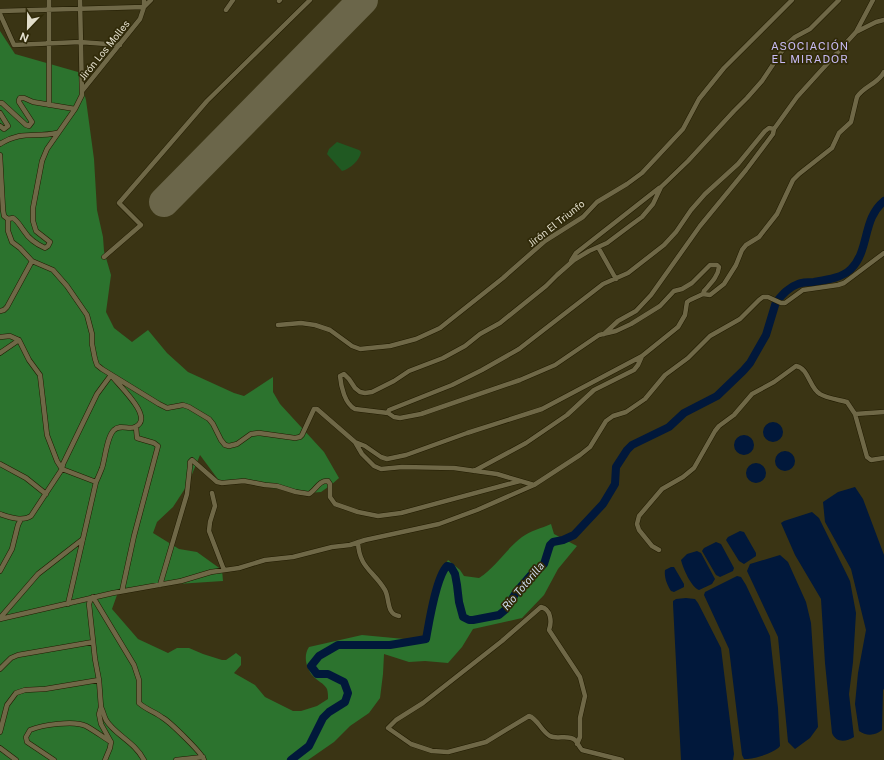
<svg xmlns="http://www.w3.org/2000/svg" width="884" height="760" font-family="'Public Sans',sans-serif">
<rect width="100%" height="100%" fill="#3a3414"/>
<!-- green -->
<path fill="#205922" d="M337,142l22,8 2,2c-1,8 -11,17 -19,19l-15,-17 2,-5z"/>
<!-- forest -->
<path fill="#2c732e" d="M0,31l15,23 63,18 8,28 8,59 3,51 6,27 1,14 7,24 -5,37 8,16 18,14 16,-12 19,23 21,19 46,21 10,3 29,-19v15l7,12 44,48 15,26 -8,7 -10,7 -12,1 -39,-5 -19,-8 -16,4 -15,-2 -20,-27 -12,29 -15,23 -16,15 -4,11 26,16 18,3 25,18 1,11 -77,5 -29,9 -5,14 26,30 30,14 9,-5h12l14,6 19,6h4l10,-7 5,4v8l-7,8 21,12 10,12 28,14h8l16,-5 11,-7c0,-3 0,-7 -1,-10 -3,-6 -10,-8 -14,-13 -7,-8 -10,-20 -4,-29l53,-12 53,5 10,-2c9,-16 4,-24 7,-40 2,-13 10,-26 16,-38l12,10 4,6 15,2c17,-11 27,-29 43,-41 8,-6 20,-9 29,-13l3,10 23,12 -19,23 -14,26 -22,23 -49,11 -11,18 -14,16 -23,-2 -16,1 -25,-8 -1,20 -3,24 -11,15 -19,13 -16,16 -26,18h-308z"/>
<!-- water -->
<path fill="#01183b" d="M763 432a10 10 0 1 1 20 0a10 10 0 1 1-20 0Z
M734 445a10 10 0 1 1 20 0a10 10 0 1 1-20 0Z
M775 461a10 10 0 1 1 20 0a10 10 0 1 1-20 0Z
M746 473a10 10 0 1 1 20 0a10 10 0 1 1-20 0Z
M855,487l8,12 21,56v134l-1,1 -1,40c-7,6 -16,6 -23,1l-4,-27 3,-31 8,-43 -15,-61 -26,-47 -2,-20 15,-10z
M812,512l7,6 31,63 6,32 -3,49 -4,32 5,43c-8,5 -18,6 -22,-4l-7,-70 -4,-64 -26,-44 -14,-32 3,-2z
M740,531l4,1 12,21v3l-12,8 -5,-3 -13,-21 2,-3z
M716,542l5,2 13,24 -1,3 -13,6 -4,-2 -14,-24 2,-3z
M697,551l4,2 14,26 -3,5 -13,6c-8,-3 -16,-22 -18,-30l6,-6z
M780,555l8,7 18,40 5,21 7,104 -8,11 -15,11 -7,-7 -10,-105 -31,-66 3,-7z
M671,567h3l10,17v3l-10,5 -3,-1c-4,-6 -7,-14 -6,-21z
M737,576l4,1 5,8 24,51 8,72 2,38c-5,7 -28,14 -36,13l-2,-4 -13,-106 -25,-54 1,-3z
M686,598l9,1 3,4 23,45 13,106 -1,6h-52l-8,-156v-3l3,-2z"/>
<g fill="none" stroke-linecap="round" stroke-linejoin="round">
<!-- river -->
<path stroke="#01183b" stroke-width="8" d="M777,301c6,-7 12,-14 21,-17 5,-2 11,-2 16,-2 12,-2 28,-4 37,-13 19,-19 11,-50 33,-68
M291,760l18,-14 14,-28 6,-6 16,-10 3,-9 -4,-11 -16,-8h-11l-6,-8 8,-10 19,-11h52l36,-6c3,-16 10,-62 21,-73l4,1 4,7 2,11 2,17 4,15 6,3h4l26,-5 6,-5 12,-19 13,-15 8,-6 6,-6 6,-19 3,-3 10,-2 11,-5 29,-31 12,-20 1,-17 11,-17 5,-5 37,-18 15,-14 33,-17 26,-25 7,-8 16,-28 10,-33"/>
<!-- runway -->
<path stroke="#6b664a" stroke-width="30" d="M164,202l199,-202"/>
<defs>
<path id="minor" d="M49,0v105
M279,1l1,-1
M226,10l7,-10
M0,11l144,-4v-7
M0,14l14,31 66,-3 40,3
M856,32l20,-10 8,-2
M82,91l58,-72 4,-12 7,-7
M0,103h2l24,22 3,1 3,-4 -13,-20v-2l1,-2h4l9,4 42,7
M0,113l8,13 -4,3 -4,-3
M774,129l23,-32 59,-65 17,-32
M0,144c22,-14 35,-6 57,-11
M0,155l3,55 1,6 4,3v12l4,11 8,6 12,13 21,9 14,16 20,29 5,19v10l3,15 2,6 5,4 57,35 8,4 16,-3 6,2 20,12 4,5 8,16 4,5 4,1 8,-2 14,-10 8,-1 36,5 5,-1 2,-2 12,-26h3l38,33 7,12 12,12 7,3 21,-2 52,1 43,6 37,11
M8,219l5,-1c5,3 7,8 11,13 5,8 12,13 21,17l3,-2 2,-4 -14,-11 -3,-10v-13l9,-47 5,-12 28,-40 7,-14 -2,-95
M598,247l18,32
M104,257l37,-32 -22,-22 88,-102 103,-101
M571,261l5,-8 83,-65
M703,294l7,1 14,-11 12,-19 6,-15 4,-5 13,-8 18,-23 16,-34 6,-6 33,-26 7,-15 12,-11 6,-25c7,-11 21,-13 27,-25
M0,311l4,-1 3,-3 25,-46
M278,325l23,-2 14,2 15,5 22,16 8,3 30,-3 26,-7 24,-11 63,-50 42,-37 38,-24 14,-15 30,-18 15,-11 41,-44 16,-30 25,-31 68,-68
M0,337l10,-1 9,4 10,20 11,15 7,60 10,26 5,8 34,13
M0,353l19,-13
M388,413l-33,-4c-10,-5 -14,-22 -15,-33l4,-2 5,5 6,9 5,4 5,1 7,-1 22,-11 15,-10 34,-13 22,-12 15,-12 20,-11 46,-37 11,-11 17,-15 15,-9 18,-8 24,-18 11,-8 11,-13 8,-17 27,-26 46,-50 13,-13 15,-17 24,-36 9,-8 15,-8 29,-29
M855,414l29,-2
M355,442l10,4 16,11 6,2 19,-4 61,-22 75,-24 100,-53 36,-29 7,-12 2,-13 3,-2 13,-6 1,-3c6,-7 14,-14 15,-24l-2,-2h-7l-18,18 -10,6 -8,2 -14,15 -29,18 -15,7 -17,4 -44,30 -35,15 -99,34 -21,4 -6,-1 -6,-4 1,-3 63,-25 30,-15 37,-21 84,-65 25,-11 36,-28 12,-13 15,-22 14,-16 33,-30 27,-33 4,-3 5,1 -1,5 -27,36 -46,56 -49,69 -15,16 -18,10 -14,13
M0,464l26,14 20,16
M474,471l52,-28 41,-28 27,-25 40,-20 4,-5 4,-9
M212,493l3,13 -5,16 -1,9 15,39
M0,514c9,3 22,8 31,2l31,-47 1,-5 34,-70 14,-19c6,9 45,43 24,52 -6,3 -15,-3 -21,3 -7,6 -9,29 -12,38 -2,5 -4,10 -6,14l-28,122
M358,542c1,26 16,29 27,48 5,9 1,24 14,26
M659,550l-7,-4 -13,-16 -2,-6 2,-8 23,-27 21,-12 11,-9 21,-37 4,-5 15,-11 18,-21 22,-12 22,-16c13,2 13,22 24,28 6,4 20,6 27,8l8,12 12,43 4,3 13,-2
M0,571l12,-22 6,-24 3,-6
M160,585l27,-91 3,-28v-4l2,-2 25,22 5,1 22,-2 21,4 12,1 19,6 13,2c7,-4 10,-14 19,-13l2,3v13l5,7 23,8 20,4 23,-3 119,-32
M122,591l12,-55 24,-90 -4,-3 -17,-5 -1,-11
M93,597l41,68 5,15v23c8,7 16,9 24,15 7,4 40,36 41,42
M93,597l-3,4 -1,3 6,55 4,21 2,27 -2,7 2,10 10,18 -1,6 -5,12
M0,618l38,-44 45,-35
M0,619l113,-26 68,-12 30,-9 28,-4 26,-8 28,-3 39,-10 18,-2 15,-5 74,-16 38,-14 57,-25 46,-30 10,-8 16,-26 7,-5 13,-4 19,-13 20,-24 23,-17 22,-22 30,-17 19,-19 4,-3h5l13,6h4l18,-13 35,-5 6,-2 40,-30
M0,669l11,-11 7,-3 75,-13
M101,707c2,4 3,9 5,13 9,15 28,21 38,40
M0,732l7,-27 9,-12 9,-3 20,-1 54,-9
M577,744l3,-7v-19l5,-22 -5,-19 -31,-47c3,-8 2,-21 -8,-23l-39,34 -79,62 -27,17 -8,8 23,16 21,7 16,1 38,-10 43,-26c9,3 12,15 21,20 7,4 18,-2 25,4 3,3 4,7 7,10l40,10
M0,748l16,12
M54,760l-27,-18 -1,-5 4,-7c12,-5 44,-10 56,-4 9,5 17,11 25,16
M176,760l27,-3"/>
</defs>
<!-- minor casing -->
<use href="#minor" stroke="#211b00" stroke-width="5.5"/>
<!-- minor -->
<use href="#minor" stroke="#6f6847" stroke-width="4.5"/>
</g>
<g text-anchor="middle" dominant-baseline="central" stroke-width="3.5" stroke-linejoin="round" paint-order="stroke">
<!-- street labels -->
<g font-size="10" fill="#e2decc" stroke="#302a09">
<text transform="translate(104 50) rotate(-51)">Jirón Los Molles</text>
<text transform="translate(556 223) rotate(-38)">Jirón El Triunfo</text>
</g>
<!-- neighbourhood labels -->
<g font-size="11" letter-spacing="1" fill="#c8bbf4" stroke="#302a09">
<text x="810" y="46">ASOCIACIÓN<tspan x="810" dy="13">EL MIRADOR</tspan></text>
</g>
<!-- water labels -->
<g font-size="11" font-style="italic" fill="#ccdaed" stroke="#302a09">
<text transform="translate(523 586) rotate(-50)">Rio Totorilla</text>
</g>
</g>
<!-- north arrow -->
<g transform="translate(28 28) rotate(202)" stroke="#302a09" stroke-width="3" paint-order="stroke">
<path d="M0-3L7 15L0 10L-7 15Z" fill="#e2decc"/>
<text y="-6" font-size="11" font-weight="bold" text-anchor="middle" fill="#e2decc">N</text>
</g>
</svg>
